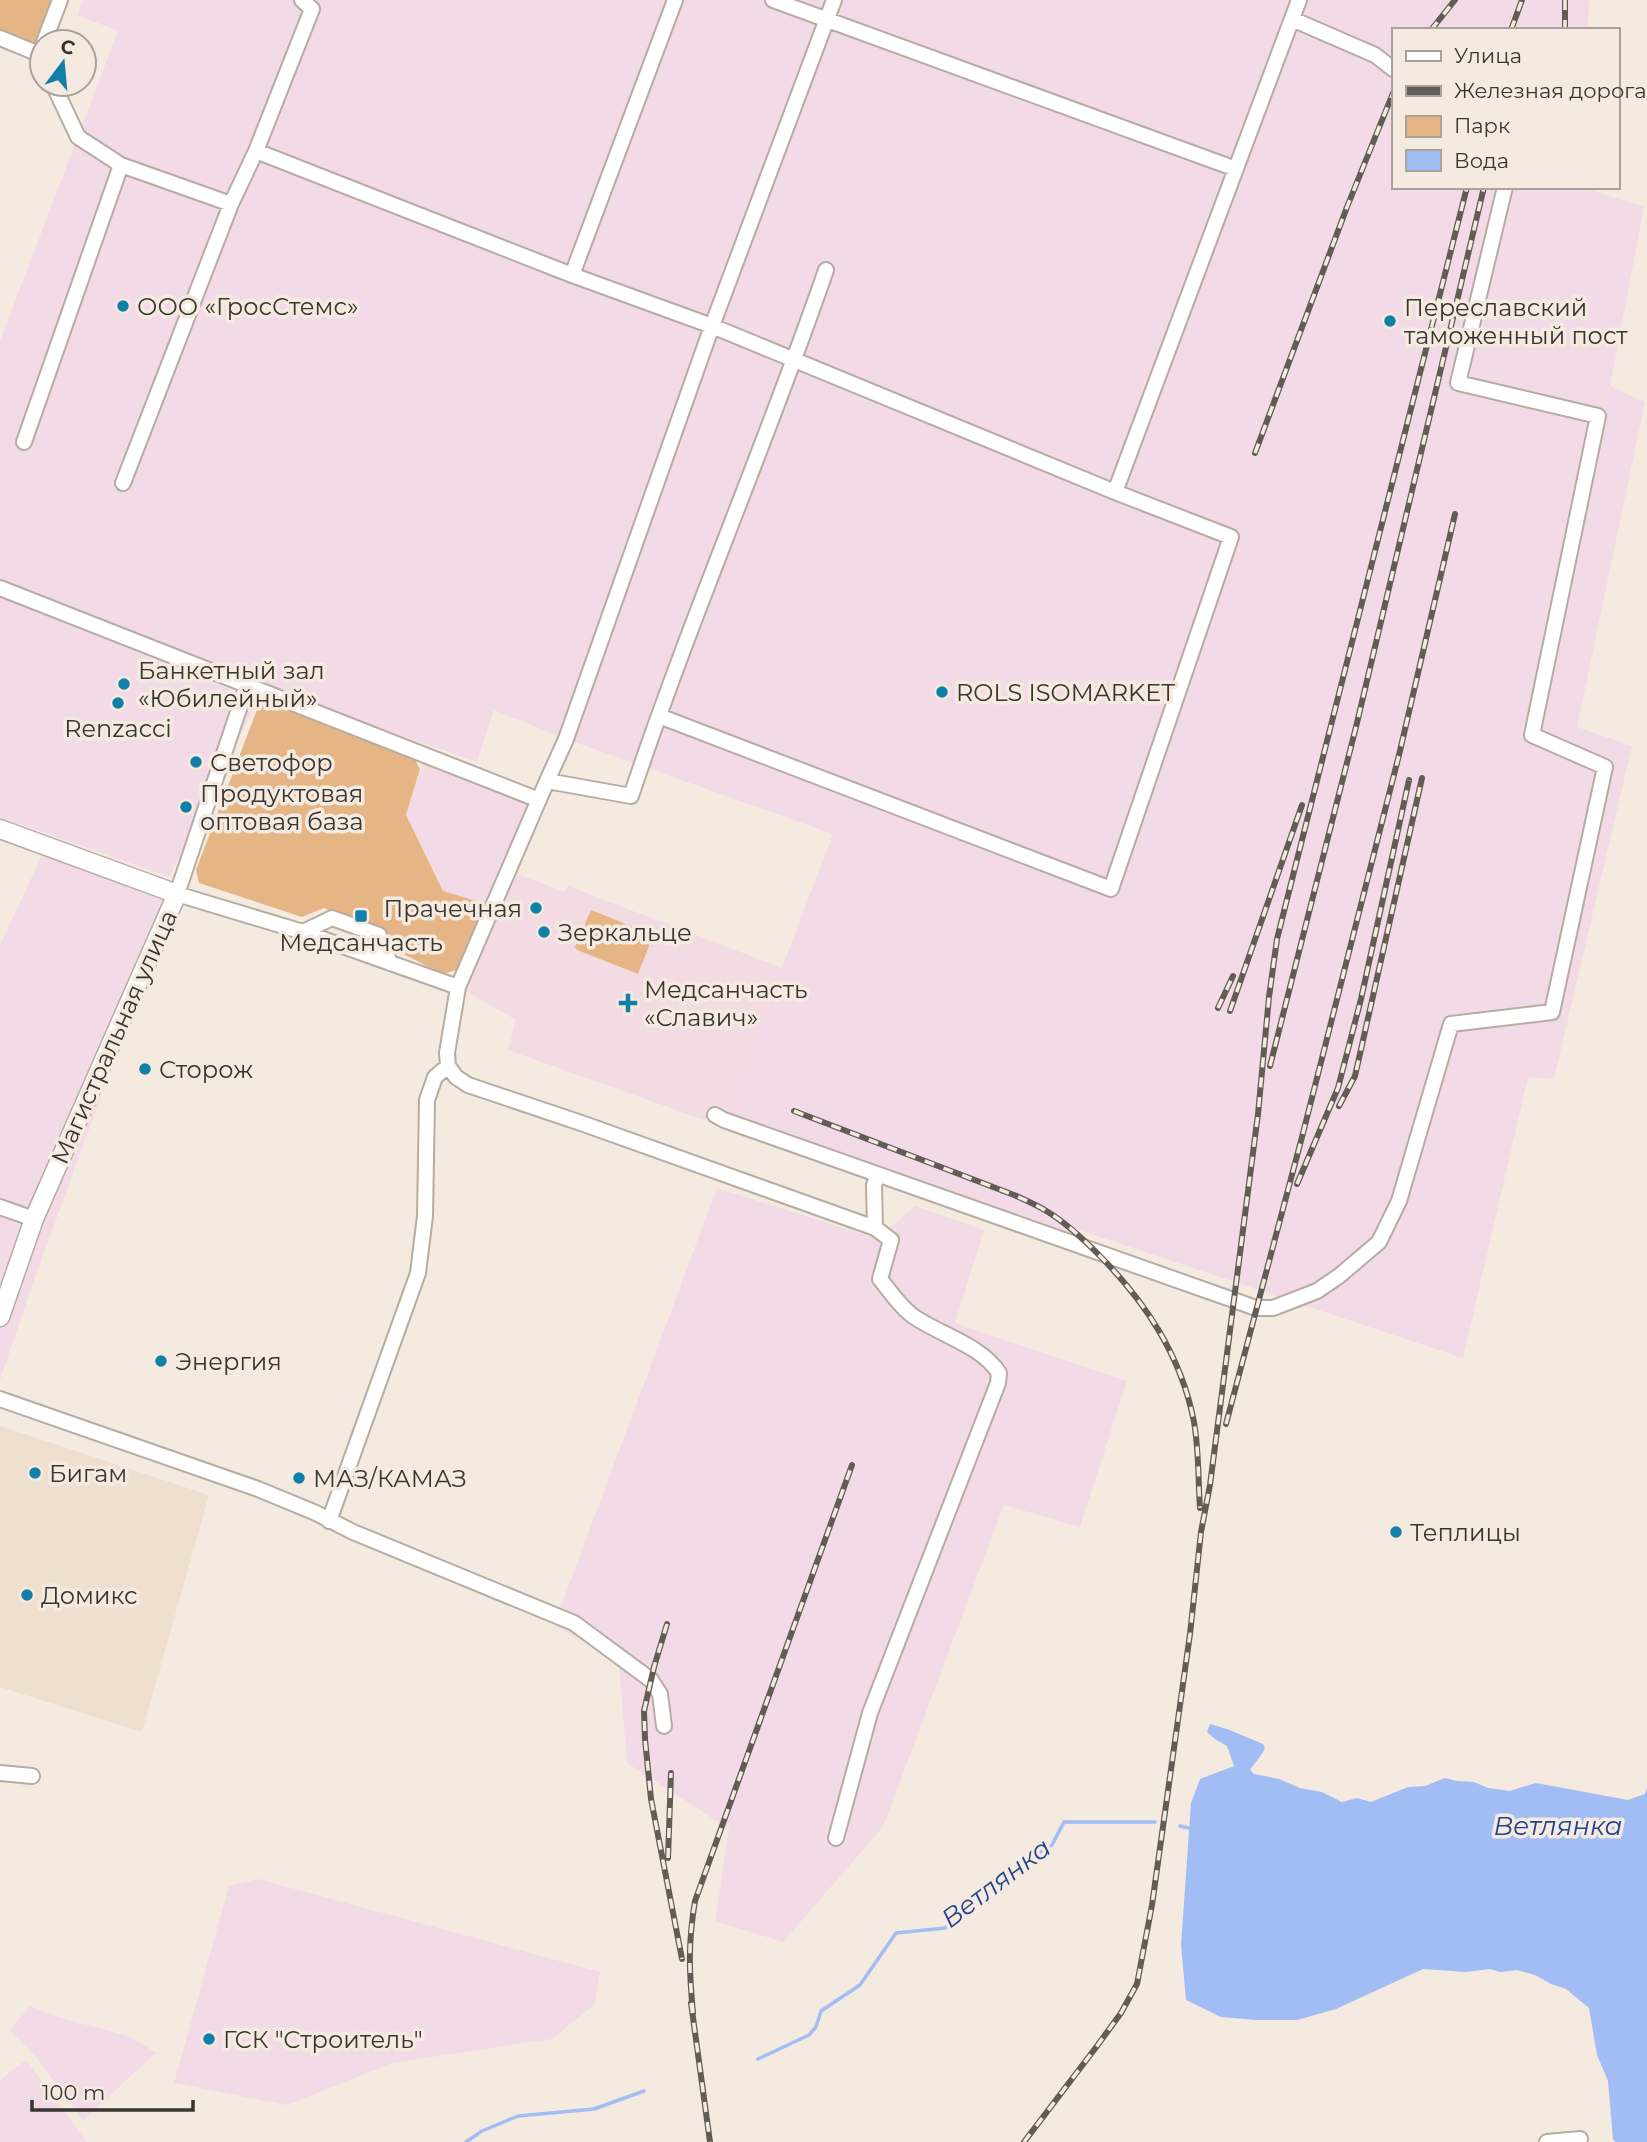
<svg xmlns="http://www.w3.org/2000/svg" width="1647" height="2142" font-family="Montserrat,sans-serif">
<rect width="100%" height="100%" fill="#f5eae0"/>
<!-- built -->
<path fill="#efdfcf" d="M0,1426l209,69 -67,237 -142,-45z"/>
<!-- industrial -->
<path fill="#f2dbe6" d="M83,0h1506l-1,30h-195v157h188l63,20 -34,179 35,16 -68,325 55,19 -78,333 -26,-2 -65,281 -384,-128 -4,11 -349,-127 107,-280 -267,-95 -72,-29 -17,52 -103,-36 -3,6 -371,-145v-246l118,-310 -41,-16z
M0,588l262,103 -93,186 -169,-60z
M426,755l113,45 -46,106 -50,-15 -37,-76z
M43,853l128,51 -138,379 -33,97v-435z
M717,1188l161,51 37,-33 69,24 -29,93 172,58 -47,146 -76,-22 -121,322 -100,115 -68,-21 14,-92 -102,-66 -8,-100 -65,-38z
M258,1879l342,93 -5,32 -43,35 -160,24 -105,42 -113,-22 55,-197z
M30,2006l28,11 73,20 25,16 -73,67 -46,-62 -27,-28z
M26,2060l46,62 15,20h-87v-62z"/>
<!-- medical -->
<path fill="#f3dbe4" d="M509,871l56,21 3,-6 214,82 -61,158 -213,-76 8,-30 -57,-33z"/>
<!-- green -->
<path fill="#e6b585" d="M0,0h60l-21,54 -39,-16z
M274,702l140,56 6,11 -14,46 37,76 50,15 -32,63 -18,5 -52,-26 -7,-17 -60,-23 -22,9 -103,-34 -3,-13 62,-163z
M591,910l60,24v7l-13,33 -61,-24 -2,-3z"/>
<!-- water -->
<path fill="#a2bdf4" d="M1210,1724l17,5 36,15 2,4c-4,9 -10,14 -15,22l4,4 25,5 21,9 22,4 20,10 15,-4 14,4 37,-15 17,-1 20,-8 12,3 17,1 14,6 22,3 26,-8 92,17 17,-6 2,-6v354h-32l-2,-3 -5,-58 -11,-26 -8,-47 -23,-19 -15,-5 -16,-9 -18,-5 -17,2 -10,-3 -24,3 -43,-3 -87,40 -39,11h-40l-36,-3 -35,-17 -5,-55 10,-142 9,-24 34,-13 -7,-20 -12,-7 -8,-7z"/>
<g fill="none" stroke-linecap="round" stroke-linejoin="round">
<!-- stream -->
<path stroke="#a2bdf4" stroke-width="3.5" d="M1180,1826l13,3
M758,2059l51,-24 7,-8 5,-16 39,-26 36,-52 49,-5 49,-47 58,-36 12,-23h91
M466,2142l16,-11 36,-15 76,-7 50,-18"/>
<defs>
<path id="minor" d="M773,0l463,169
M1292,19l83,36 18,14
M0,38l39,16 3,-8
M44,42l16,-42
M53,84l25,53 43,28 110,39
M256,151l56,-142 -10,-9
M826,270c-61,177 -136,349 -195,526l-84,-15 -89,206 -11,66 1,13 8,11 12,8 116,39 291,104
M572,275l103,-275
M24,442l97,-277
M123,483l108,-279 25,-53 316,124 140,51 403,166 116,45 -120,352 -452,-173
M1115,492l184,-492
M0,588l539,212
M247,685l-70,209 126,38 155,55
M547,781l19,-42 146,-413 122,-326
M303,932l29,-14 47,17 11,28
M715,1115l9,5 532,188h17l44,-17 22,-15 40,-34 20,-41 52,-177 101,-12 53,-245 -73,-32 66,-319 -140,-33 47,-196
M0,1207l34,12
M0,1399l258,90 58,24 37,19 221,91 77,57 9,14 4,32
M329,1521l89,-248 7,-57 2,-116 8,-23 13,-11
M0,1773l32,3
M836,1838l34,-125 128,-330 1,-10c-18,-28 -59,-38 -86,-57 -13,-9 -23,-25 -33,-37l11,-39 -16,-12 -1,-43 4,-10
M1547,2142l33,-3"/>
<path id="major" d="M0,829l177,65 -143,325 -34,98"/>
</defs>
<!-- minor casing -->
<use href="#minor" stroke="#b6aca2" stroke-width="18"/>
<!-- major casing -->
<use href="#major" stroke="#b6aca2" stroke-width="21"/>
<!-- minor -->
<use href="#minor" stroke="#fff" stroke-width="14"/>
<!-- major -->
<use href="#major" stroke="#fff" stroke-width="18"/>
<defs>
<path id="rail" d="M1431,30l24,-30
M1511,30l11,-30
M1565,30v-30
M1255,453l92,-246 46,-114
M1218,1008l15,-32
M1230,1011l72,-206
M1270,1066l86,-339 128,-540
M1339,1106l16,-30 67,-298
M794,1111l220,84c11,5 23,10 34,17 18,11 34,26 49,41 48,48 84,102 97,169 5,28 4,58 6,86
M1297,1184l41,-96 23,-89 48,-219
M1226,1424l76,-287 97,-382 56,-241
M667,1624l-13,43 -10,44 1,28 6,60 31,160
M668,1858l3,-85
M691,2003l19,139
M693,2013c-4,-43 -5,-70 2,-112l157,-436
M1024,2142l73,-96 24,-33 16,-29 15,-79 38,-271 11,-102 9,-47 48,-371 11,-117 8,-58 190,-752"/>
</defs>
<!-- rail casing -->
<use href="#rail" stroke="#625c57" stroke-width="6"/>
<!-- rail -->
<use href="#rail" stroke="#f5eae0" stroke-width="3.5" stroke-dasharray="10" stroke-linecap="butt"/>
</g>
<!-- markers -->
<g fill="#1080a8" stroke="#f5eae0" stroke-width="2.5">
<circle cx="123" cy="306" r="7"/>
<circle cx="1390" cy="321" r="7"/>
<circle cx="124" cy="684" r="7"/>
<circle cx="942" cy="692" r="7"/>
<circle cx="118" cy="703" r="7"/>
<circle cx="196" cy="762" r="7"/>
<circle cx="186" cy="807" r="7"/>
<circle cx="536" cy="908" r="7"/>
<rect x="354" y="909" width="14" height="14" rx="3.5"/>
<circle cx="544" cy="932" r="7"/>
<path d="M624.5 992.5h7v7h7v7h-7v7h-7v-7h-7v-7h7z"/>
<circle cx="145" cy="1069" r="7"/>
<circle cx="161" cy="1361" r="7"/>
<circle cx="35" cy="1473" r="7"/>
<circle cx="299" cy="1478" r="7"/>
<circle cx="1396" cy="1532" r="7"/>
<circle cx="27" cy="1595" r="7"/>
<circle cx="209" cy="2039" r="7"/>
</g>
<g text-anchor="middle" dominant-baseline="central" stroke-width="7" stroke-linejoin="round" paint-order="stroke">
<!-- poi labels -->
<g font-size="24" fill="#393531" stroke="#f5eae0" text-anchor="start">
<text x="137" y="306">ООО «ГросСтемс»</text>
<text x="1404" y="307">Переславский<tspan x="1404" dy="28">таможенный пост</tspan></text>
<text x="138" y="670">Банкетный зал<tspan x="138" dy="28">«Юбилейный»</tspan></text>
<text x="956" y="692">ROLS ISOMARKET</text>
<text x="118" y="728" text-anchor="middle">Renzacci</text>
<text x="210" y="762">Светофор</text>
<text x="200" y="793">Продуктовая<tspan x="200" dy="28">оптовая база</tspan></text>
<text x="522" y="908" text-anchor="end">Прачечная</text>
<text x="558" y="932">Зеркальце</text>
<text x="361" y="942" text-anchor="middle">Медсанчасть</text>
<text x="644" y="989">Медсанчасть<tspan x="644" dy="28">«Славич»</tspan></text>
<text x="159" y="1069">Сторож</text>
<text x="175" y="1361">Энергия</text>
<text x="49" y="1473">Бигам</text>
<text x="313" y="1478">МАЗ/КАМАЗ</text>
<text x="1410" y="1532">Теплицы</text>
<text x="41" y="1595">Домикс</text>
<text x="223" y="2039">ГСК "Строитель"</text>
</g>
<!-- street labels -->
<g font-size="24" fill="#393531" stroke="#f5eae0">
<text transform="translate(114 1037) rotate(-66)">Магистральная улица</text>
</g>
<!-- water labels -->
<g font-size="26" font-style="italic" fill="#224390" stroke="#f5eae0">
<text x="1558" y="1826">Ветлянка</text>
<text transform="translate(996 1883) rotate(-37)">Ветлянка</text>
</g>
</g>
<!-- legend -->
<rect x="1392" y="28" width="228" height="161" fill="#f5eae0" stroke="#aaa29a" stroke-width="2"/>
<rect x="1406" y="51" width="35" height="10" fill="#ffffff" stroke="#aaa29a" stroke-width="2"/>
<text x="1454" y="63" font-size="21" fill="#393531">Улица</text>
<rect x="1406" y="86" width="35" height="10" fill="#625c57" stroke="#aaa29a" stroke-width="2"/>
<text x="1454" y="98" font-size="21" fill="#393531">Железная дорога</text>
<rect x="1406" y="116" width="35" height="21" fill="#e6b585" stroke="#aaa29a" stroke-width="2"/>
<text x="1454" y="133" font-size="21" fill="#393531">Парк</text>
<rect x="1406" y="150" width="35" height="21" fill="#a2bdf4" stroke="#aaa29a" stroke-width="2"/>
<text x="1454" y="168" font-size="21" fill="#393531">Вода</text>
<!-- north arrow -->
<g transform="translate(63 63) rotate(16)"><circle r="33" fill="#f5eae0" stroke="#aaa29a" stroke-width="2"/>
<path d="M0-5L12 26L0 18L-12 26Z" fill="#1080a8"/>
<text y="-10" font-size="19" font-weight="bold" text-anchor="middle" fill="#393531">С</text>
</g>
<!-- scale -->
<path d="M32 2100v10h161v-10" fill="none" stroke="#393531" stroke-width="3.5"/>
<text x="42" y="2100" font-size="21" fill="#393531" stroke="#f5eae0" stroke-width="5" paint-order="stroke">100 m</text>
</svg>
